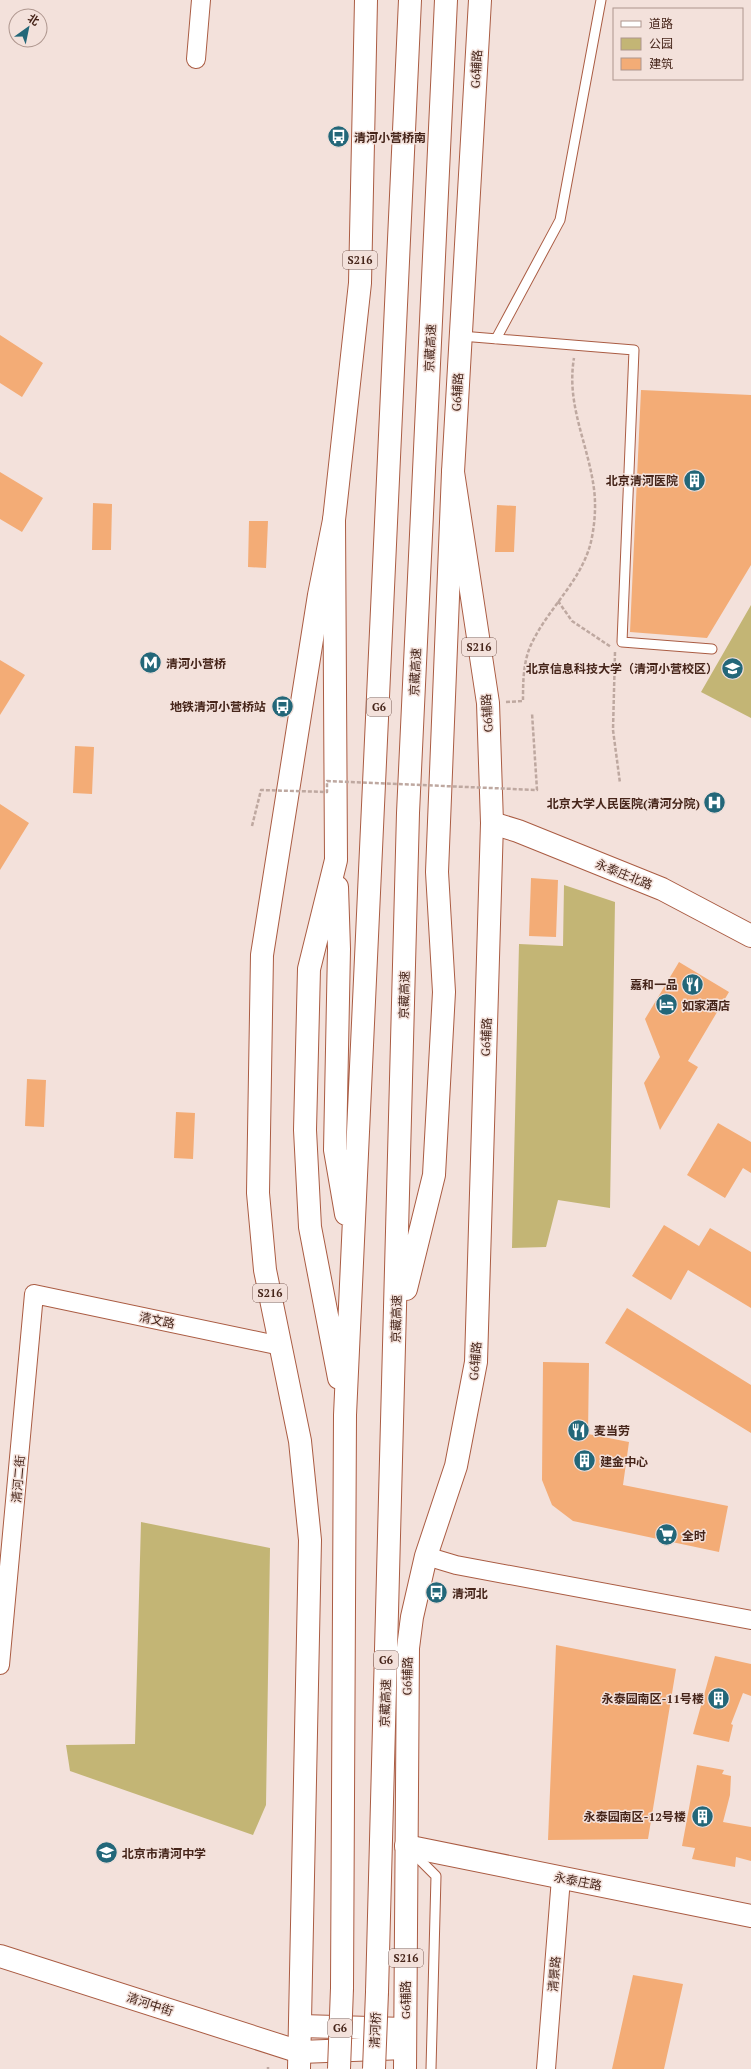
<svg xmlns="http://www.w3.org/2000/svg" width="751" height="2069" font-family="'PT Serif','Noto Sans SC',serif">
<rect width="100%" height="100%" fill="#f3e1db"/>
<!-- green -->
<path fill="#c3b575" d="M751,605v113l-50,-26z
M564,885l51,17 -5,306 -52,-8 -12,47 -34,1 7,-304 44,2z
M141,1522l129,26 -4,257 -13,30 -183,-64 -4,-26 69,-1z"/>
<!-- building -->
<path fill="#f3ac76" d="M0,335l43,28 -21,34 -22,-14z
M641,390l110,5v170l-44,73 -77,-6z
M0,472l43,26 -21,34 -22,-13z
M93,503l19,1 -1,46h-19z
M497,505l19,1 -2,46h-19z
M249,521h19l-2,47 -18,-1z
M0,660l25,15 -25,40z
M75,746l19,1 -2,47 -19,-1z
M0,804l29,19 -29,47z
M531,878l27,2 -2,57 -27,-1z
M679,962l50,30 -41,69 10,6 -38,63 -16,-47 16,-26 -15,-38z
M27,1079l19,1 -2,47 -19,-1z
M176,1112l19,1 -2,46 -19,-1z
M718,1123l33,19v31l-8,-5 -18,30 -38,-23z
M664,1225l35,21 11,-18 41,24v56l-63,-38 -17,30 -39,-24z
M627,1308l124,77v48l-146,-90z
M543,1362l46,1 -1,71 41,8 -6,43 105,21 -9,46 -146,-31 -21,-16 -10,-25z
M556,1645l120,24 -28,170 -100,1z
M715,1656l36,8v32l-8,-3 -12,31 2,1 -4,17 -36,-8z
M697,1765l27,5 -2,4 9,2 -1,19 -7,27 28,5v34l-15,-4 -1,10 -43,-8 3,-11 -13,-2z
M633,1975l50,9 -19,85h-52z"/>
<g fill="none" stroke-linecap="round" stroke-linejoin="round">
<defs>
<path id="service" d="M461,336l173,14 -12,292 90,7
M496,339l64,-119 41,-220
M412,1852l24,24 -5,193"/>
<path id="minor" d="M196,59l5,-59
M426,1556l30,9 295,55
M0,1665l34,-371 247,52
M546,2069l15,-191"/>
<path id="tertiary" d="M492,823l26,8 144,58 89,47
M406,1846l345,70
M0,1956l300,96 105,-4
M301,2026l104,3"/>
<path id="primary" d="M299,2069l11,-529 -10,-99 -35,-171 -7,-77 4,-238 57,-360 15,-75 26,-237 6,-283
M405,2069l3,-421 4,-31 14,-61 30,-90 20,-104 16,-539 -4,-120 -35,-231 27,-472"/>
<path id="motorway" d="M334,520l2,340 -27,109 -4,161 5,97 29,151
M337,887l2,62 -4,201 11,64
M406,1289l28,-114 10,-183 -7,-120 16,-400
M342,1988l3,-573 65,-1415
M377,1992l31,-1179 38,-813"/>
</defs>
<!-- service casing -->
<use href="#service" stroke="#aa5c43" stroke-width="11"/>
<!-- minor casing -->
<use href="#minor" stroke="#aa5c43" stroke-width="20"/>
<!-- tertiary casing -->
<use href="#tertiary" stroke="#aa5c43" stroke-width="24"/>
<!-- primary casing -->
<use href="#primary" stroke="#aa5c43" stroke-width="24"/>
<!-- motorway casing -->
<use href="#motorway" stroke="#aa5c43" stroke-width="24"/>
<!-- path -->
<path stroke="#bea8a0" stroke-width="2.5" stroke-dasharray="4 2" stroke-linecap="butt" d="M558,601l14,20 39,26
M615,652l-2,78 7,53
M506,702l17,-1c0,-17 0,-37 7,-54 17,-39 54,-67 62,-110 3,-16 4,-32 2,-48 -6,-46 -28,-84 -20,-131
M268,2069v-2"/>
<!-- service -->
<use href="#service" stroke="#fff" stroke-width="9"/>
<!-- minor -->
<use href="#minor" stroke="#fff" stroke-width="18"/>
<!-- tertiary -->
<use href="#tertiary" stroke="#fff" stroke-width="22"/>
<!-- primary -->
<use href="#primary" stroke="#fff" stroke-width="22"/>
<!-- motorway -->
<use href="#motorway" stroke="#fff" stroke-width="22"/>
<defs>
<path id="motorway-bridge" d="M339,2069l3,-81
M374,2069l3,-77"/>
</defs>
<!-- motorway-bridge casing -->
<use href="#motorway-bridge" stroke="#aa5c43" stroke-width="24" stroke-linecap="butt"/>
<!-- path-bridge -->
<path stroke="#bea8a0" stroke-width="2.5" stroke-dasharray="4 2" stroke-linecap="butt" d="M252,826l9,-36 66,2v-11l210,9 -5,-77"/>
<!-- motorway-bridge -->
<use href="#motorway-bridge" stroke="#fff" stroke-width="22"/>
</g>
<!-- icons -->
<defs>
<symbol id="bus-disc" viewBox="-11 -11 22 22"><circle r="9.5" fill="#236779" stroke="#f3e1db"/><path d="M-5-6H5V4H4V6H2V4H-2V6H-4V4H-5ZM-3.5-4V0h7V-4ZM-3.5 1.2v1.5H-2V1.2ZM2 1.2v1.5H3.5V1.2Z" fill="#fff"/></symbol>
<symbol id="building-disc" viewBox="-11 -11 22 22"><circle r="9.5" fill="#236779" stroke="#f3e1db"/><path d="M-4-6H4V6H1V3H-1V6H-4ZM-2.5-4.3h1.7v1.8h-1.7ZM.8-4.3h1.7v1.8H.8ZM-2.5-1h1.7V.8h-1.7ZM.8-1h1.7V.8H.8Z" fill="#fff"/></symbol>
<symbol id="metro-disc" viewBox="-11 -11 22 22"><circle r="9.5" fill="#236779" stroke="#f3e1db"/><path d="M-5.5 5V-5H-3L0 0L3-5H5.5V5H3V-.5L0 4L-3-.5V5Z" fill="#fff"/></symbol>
<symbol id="school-disc" viewBox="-11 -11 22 22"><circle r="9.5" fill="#236779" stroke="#f3e1db"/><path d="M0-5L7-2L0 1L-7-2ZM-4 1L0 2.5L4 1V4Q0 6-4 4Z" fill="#fff"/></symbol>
<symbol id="hospital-disc" viewBox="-11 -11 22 22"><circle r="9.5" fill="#236779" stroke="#f3e1db"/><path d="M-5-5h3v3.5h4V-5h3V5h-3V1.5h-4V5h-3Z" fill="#fff"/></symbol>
<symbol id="restaurant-disc" viewBox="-11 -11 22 22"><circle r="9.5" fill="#236779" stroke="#f3e1db"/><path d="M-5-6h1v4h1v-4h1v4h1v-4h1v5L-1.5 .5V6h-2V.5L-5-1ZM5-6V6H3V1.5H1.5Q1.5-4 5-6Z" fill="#fff"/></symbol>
<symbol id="hotel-disc" viewBox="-11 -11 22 22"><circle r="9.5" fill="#236779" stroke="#f3e1db"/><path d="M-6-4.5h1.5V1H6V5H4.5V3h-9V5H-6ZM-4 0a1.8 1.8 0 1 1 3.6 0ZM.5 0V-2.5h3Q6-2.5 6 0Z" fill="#fff"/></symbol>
<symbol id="supermarket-disc" viewBox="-11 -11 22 22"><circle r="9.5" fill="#236779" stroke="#f3e1db"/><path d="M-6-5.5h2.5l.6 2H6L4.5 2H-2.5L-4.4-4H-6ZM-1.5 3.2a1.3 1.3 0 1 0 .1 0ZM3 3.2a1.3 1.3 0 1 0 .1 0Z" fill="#fff"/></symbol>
</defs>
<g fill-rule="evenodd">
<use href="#bus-disc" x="326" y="124" width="25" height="25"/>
<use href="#building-disc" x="682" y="468" width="25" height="25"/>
<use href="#metro-disc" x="138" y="650" width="25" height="25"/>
<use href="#school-disc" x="720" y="656" width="25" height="25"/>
<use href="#bus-disc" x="270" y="694" width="25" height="25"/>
<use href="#hospital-disc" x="702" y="790" width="25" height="25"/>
<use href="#restaurant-disc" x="680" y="972" width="25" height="25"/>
<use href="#hotel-disc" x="654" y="992" width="25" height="25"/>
<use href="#restaurant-disc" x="566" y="1418" width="25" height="25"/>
<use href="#building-disc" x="572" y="1448" width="25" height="25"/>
<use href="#supermarket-disc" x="654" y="1522" width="25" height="25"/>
<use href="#bus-disc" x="424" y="1580" width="25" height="25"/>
<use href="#building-disc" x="706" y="1686" width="25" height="25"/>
<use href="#building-disc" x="690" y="1804" width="25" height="25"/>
<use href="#school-disc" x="94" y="1840" width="25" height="25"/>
</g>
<g text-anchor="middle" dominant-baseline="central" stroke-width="3" stroke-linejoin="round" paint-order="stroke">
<!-- shield labels -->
<g fill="#f3e1db" stroke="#7a5d54" stroke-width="1">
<rect x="343" y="251" width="34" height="18" rx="3"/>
<rect x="462" y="638" width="34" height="18" rx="3"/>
<rect x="367" y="698" width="24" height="18" rx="3"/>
<rect x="253" y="1284" width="34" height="18" rx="3"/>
<rect x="374" y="1651" width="24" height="18" rx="3"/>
<rect x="389" y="1949" width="34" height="18" rx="3"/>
<rect x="328" y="2019" width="24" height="18" rx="3"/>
</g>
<g font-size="11" font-weight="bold" fill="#46251a">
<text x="360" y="260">S216</text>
<text x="479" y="647">S216</text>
<text x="379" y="707">G6</text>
<text x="270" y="1293">S216</text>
<text x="386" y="1660">G6</text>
<text x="406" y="1958">S216</text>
<text x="340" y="2028">G6</text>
</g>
<!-- street labels -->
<g font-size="12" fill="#46251a" stroke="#f3e1db">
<text transform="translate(476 69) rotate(-87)">G6辅路</text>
<text transform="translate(430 348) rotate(-87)">京藏高速</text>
<text transform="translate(457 392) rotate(-87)">G6辅路</text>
<text transform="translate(415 672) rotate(-87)">京藏高速</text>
<text transform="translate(487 713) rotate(-94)">G6辅路</text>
<text transform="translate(624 874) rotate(22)">永泰庄北路</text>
<text transform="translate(404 995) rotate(-89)">京藏高速</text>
<text transform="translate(486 1037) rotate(-88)">G6辅路</text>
<text transform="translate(396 1319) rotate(-89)">京藏高速</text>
<text transform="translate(157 1320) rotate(12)">清文路</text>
<text transform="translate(475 1361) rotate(-85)">G6辅路</text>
<text transform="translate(18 1479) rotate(-85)">清河二街</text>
<text transform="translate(407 1676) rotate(-89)">G6辅路</text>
<text transform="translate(385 1703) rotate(-88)">京藏高速</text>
<text transform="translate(578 1881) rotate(11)">永泰庄路</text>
<text transform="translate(554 1974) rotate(-85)">清景路</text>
<text transform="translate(405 2000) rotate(-90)">G6辅路</text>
<text transform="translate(150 2004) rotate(18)">清河中街</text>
<text transform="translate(375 2030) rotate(-88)">清河桥</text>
</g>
<!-- poi labels -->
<g font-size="12" font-weight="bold" fill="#46251a" stroke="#f3e1db" text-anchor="start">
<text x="354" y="137">清河小营桥南</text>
<text x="678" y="480" text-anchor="end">北京清河医院</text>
<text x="166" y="663">清河小营桥</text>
<text x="718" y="668" text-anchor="end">北京信息科技大学（清河小营校区）</text>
<text x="266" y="706" text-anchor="end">地铁清河小营桥站</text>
<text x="700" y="803" text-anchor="end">北京大学人民医院(清河分院)</text>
<text x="678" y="984" text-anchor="end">嘉和一品</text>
<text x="682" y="1005">如家酒店</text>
<text x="594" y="1430">麦当劳</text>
<text x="600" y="1461">建金中心</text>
<text x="682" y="1535">全时</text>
<text x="452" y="1593">清河北</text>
<text x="704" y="1698" text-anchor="end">永泰园南区-11号楼</text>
<text x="686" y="1816" text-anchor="end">永泰园南区-12号楼</text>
<text x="122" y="1853">北京市清河中学</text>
</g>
</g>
<!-- legend -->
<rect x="613" y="8" width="130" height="72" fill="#f3e1db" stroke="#ae968e"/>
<rect x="621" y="21" width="20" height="6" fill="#ffffff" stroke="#ae968e"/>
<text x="649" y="28" font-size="12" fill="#46251a">道路</text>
<rect x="621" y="38" width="20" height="12" fill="#c3b575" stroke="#ae968e"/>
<text x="649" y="48" font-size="12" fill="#46251a">公园</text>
<rect x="621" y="58" width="20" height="12" fill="#f3ac76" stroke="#ae968e"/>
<text x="649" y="68" font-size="12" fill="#46251a">建筑</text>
<!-- north arrow -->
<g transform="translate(28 28) rotate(33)"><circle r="19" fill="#f3e1db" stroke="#ae968e"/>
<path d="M0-3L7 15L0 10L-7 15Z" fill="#236779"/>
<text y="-6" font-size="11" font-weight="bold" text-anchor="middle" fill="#46251a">北</text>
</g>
</svg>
